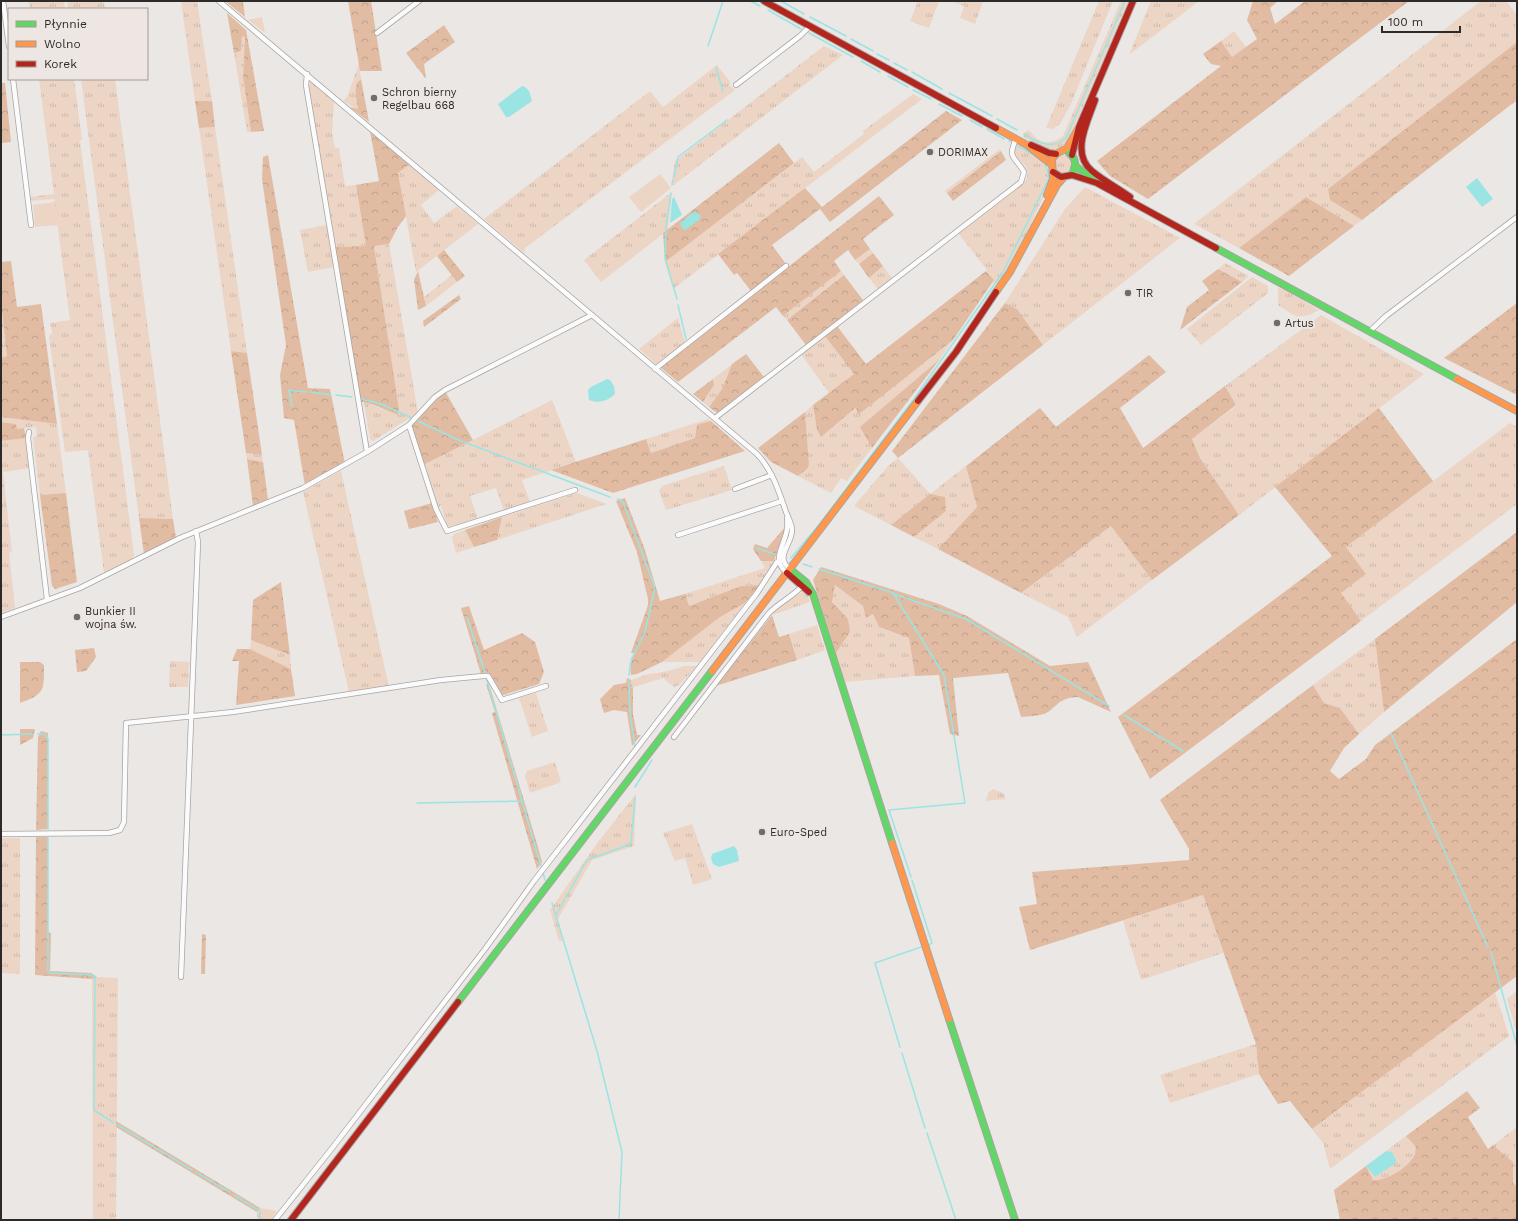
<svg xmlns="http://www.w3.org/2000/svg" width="1518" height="1221" font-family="'Work Sans',sans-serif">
<defs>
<pattern id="grass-tufts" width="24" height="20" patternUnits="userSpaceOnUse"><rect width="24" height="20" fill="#edd5c5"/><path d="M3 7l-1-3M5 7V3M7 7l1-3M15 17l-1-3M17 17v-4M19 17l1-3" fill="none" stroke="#ccb7a9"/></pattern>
<pattern id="forest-crowns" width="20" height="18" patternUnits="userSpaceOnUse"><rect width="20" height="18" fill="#e1bca3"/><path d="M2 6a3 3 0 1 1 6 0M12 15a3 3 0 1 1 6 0" fill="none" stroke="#c1a28c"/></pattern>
</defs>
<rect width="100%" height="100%" fill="#eae7e5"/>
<!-- grass -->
<path fill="url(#grass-tufts)" d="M29,1h35l1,8h-35z
M67,1h37l1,8h-37z
M181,1h16l15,100h-17z
M918,1h21l-10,27 -19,-7z
M951,1h32l-8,23 -15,-6 4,-12z
M1099,1h14l-42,103 -11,20 -7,5 -7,-1z
M1121,1h7l-54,126c-15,32 -22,26 -50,11l-1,-4 5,-4c4,2 4,4 7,7 8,8 20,6 28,-1z
M1151,1h48l-70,54z
M1481,1h25l11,14v27l-189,147 2,11 32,20 -8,6 -48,-29 -67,51 -45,-24z
M262,17l3,16 -17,-13z
M1234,31l12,16 -14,10 -11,-16z
M242,36h3l-2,41 8,55h-4l-13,-79 7,-2z
M824,46l19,9 -172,132 4,-26z
M359,64l2,15c-9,5 -4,22 -3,31l-15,-9 4,-4z
M717,65l14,18 -2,2 6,5 -210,158 -1,5 -40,-34 166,-128 13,16z
M39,79h35l8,61 -2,1 54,414 -3,5 -27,13 -16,-123 -23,2 -16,-116 3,-3 -2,-10 20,-3 -16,-121 -24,2v-4l24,-3z
M81,79h34l58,440 -34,-1z
M311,82l23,19 -2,32 3,15h4l6,38 11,-1 10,61 -32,1 -26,-161z
M913,94l9,5 -249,190 -8,-27 137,-105 12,15 50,-38 -1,-3z
M215,127l32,226 -16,-2 -32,-223z
M1016,146h4l21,12 5,5 4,14 -4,14 -23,50 -25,44 -6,-3 2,-2 -8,-9 1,-1 -29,-37 68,-53c6,-14 -6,-17 -12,-26z
M1000,149l1,2 -54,42 -2,-2z
M1054 164a9 9 0 1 1 18 0a9 9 0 1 1-18 0Z
M410,164l29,26 -18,15 13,18 23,-17 21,18 -62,48 -18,-99z
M1085,187l95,51 -137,107 -26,-36 -12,-6 60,-94z
M672,192l-4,38 -67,52 -17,-22z
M327,225l7,42 -26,5 -8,-42z
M389,244l29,169 -7,7 -3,-1 -35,22 -3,-2 -6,-37 34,13 1,-6 -25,-163z
M870,249l3,4 -14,11 -4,-4z
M1225,263l24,13 -7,6 -24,-13z
M883,266l9,12 -14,11 -9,-11z
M841,271l3,4 -57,45 -4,-4z
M452,275l5,7 -31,24 -2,-9z
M1252,277l16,9v7l-67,52 -14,-16z
M1278,288l9,3 32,19c-20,11 -23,7 -41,-5z
M1,301l7,56 -7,1z
M1321,315l103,59 -185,141 -39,-57 -8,-19 44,-33 -11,-20z
M678,318l7,25 -26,21h-3l-17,-15z
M825,336l29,38 -25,19 -28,-39z
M953,340l-13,19 -79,68 11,21 -25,33 -6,-3 -10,15 -33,-17 10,-8 1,-4 -4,-52 8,-7 4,25 4,7 35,-31 2,9z
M732,364l-10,25 -13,18 -6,-5 11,-17 -1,-6z
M552,400l24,62 -54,18 8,22 -26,9 -8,-23 -26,8 8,24 -26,8 -5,-3 -6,-19 -5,2 -13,-43z
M1,417l56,7 9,69 -26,2 -7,-57 4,-3 -1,-8 -19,2 -1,-5 -15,-2z
M708,419l3,2 -14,5 -2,12 -44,15 -5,-14z
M1510,423l7,4v77l-156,117 -21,-28 26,-19 -20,-27z
M26,438l4,30 -27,4 9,80 -3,1 6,55 -13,5 -1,-172z
M246,453l16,2 1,7 -16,-3z
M898,458l32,36 36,-28 11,41 -39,42 -24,-12 32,-26 -16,-17 -39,31 -37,-19 34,-40z
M724,466l8,24 -66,20 -7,-19 3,-5z
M341,471l48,216 -40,5 -46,-200z
M577,493l29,11 -109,36 5,-23z
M1111,526l41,54 -75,57 -9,-20 -47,-24z
M465,530l9,17 -18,6 -4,-15 2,-4z
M761,561h13l-9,18 -5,6 -19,1 -52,20 -4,-12 80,-26z
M835,585l28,21 3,12 7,-5 6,14 30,11 6,38 -70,6 -9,-29 14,-21 -18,-30z
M802,592l5,1 3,9 -38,13 10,-11z
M745,603l-45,59h-38l58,-45z
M817,625l8,25 -28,10 -8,-26z
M1375,639l9,73 -25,22 -19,-26 -16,-5 -11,-18z
M251,640l39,15 1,14 -41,-20z
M170,661l19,1 -1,25h-19z
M684,666h13l-18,19 -5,2 -11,-9 -32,10v-8c6,-1 12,-5 18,-6 13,-1 23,-4 35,-8z
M536,693l12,38 -16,6 -13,-39z
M555,762l6,20 -31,11 -5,-17 2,-5z
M993,789l10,4 3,6 -20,2 2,-8z
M636,794l-2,52 -42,14 -34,59 6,22h-5l-9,-31 48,-68z
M692,824l20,55 -19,6 -8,-27 -10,3 -12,-28z
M1,838h19v136l-19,-1z
M1203,895l20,58 -82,27 -18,-59z
M97,977l21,1 -2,242h-23l-1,-241z
M1517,991v39h-1l-9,-31z
M1495,992l14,44 -179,133 -7,-26 -11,-14z
M1256,1044l3,30 -89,29 -10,-28z
M1517,1127v60l-4,-3v-22l-20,-17z
M1406,1136l10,11c-1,3 0,7 -2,9 -7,13 -28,25 -41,24l-7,-14 9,11 21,-17 -4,-8 -6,-1z
M260,1208l17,3 -6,9h-14v-8z"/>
<!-- forest -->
<path fill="url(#forest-crowns)" d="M225,1h18l2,16z
M348,1h23l11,70h-22z
M1253,1h25l-8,7 5,16 30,-23h104l-261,198 -38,-23 -13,-15 124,-95 -10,-2 -8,-10 18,-13 11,16 25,-18 -10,-19z
M227,13l19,17 18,101 -13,1 -8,-55 2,-40 -3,-1 -1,15 -7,2z
M444,25l11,17 -31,22 2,15 -20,-26z
M1517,42v58l-155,120 -32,-20 -2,-11z
M361,79l8,43 -19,-15 8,2c-1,-8 -6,-25 3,-30z
M1,83h4l6,59 -10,1z
M195,101h17l3,26 -16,1z
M946,111l16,9 -132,102 -10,-13 -48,36 14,19 -35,27 -14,-18 -3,2 -16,-21 87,-66 17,19z
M370,131l40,33 -12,9 8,43 -8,11 -9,17 -15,2 25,163 -1,6 -24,-10 -15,-4 -25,-154 32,-1 -10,-61 23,-4z
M779,143l15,20 -129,99 -2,-29z
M1001,151l5,9 -53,41 -6,-8z
M268,155l40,233 22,1 15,75 -40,22 -11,-66 -10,-2 -4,-43 6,-30 -24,-166 1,-22z
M879,196l15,19 -31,24 7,10 -15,11 -7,-10 -14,11 7,10 -58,45 -7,-9 -98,75 -18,-15z
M1306,197l48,29 -65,50 -50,-28z
M444,250l21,26 -8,6 -20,-26z
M873,253l10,13 -14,12 -10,-14z
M11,261l6,46 24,-3 16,120 -56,-7v-59l6,-2 -6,-55v-39z
M1218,269l24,13 -62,48 7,-23 22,-17 -7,-9z
M418,271l8,35 -8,4 -4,-30z
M986,271l8,9 -41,60 -95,75 -2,-8 -35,30 -4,-7 -4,-25 41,-31 -29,-38 12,-10 29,38z
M844,275l19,25 -57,45 -19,-25z
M459,295l2,4 -37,28 -1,-6z
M1005,303l12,6 26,36 -145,113 -6,-7z
M1517,303v92l-73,-37z
M231,351l16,2 15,102 -16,-2z
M746,354l18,23 -47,36 -8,-6 13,-18 10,-25z
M1149,355l17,17 -46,36 23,40 82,-62 11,19 -44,34 8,19 39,57 -87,65 -41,-54 -90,67 -83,-44 39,-42 -11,-41 74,-58 16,19z
M940,359l-68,89 -12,-21z
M713,379l1,6 -11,17 -10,-8z
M445,391l28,49 -50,25 -12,-39z
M1379,408l54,73 -87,66 20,27 -25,19 20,28 -211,158 -32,-62 214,-161 -57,-69z
M805,412l4,52 -1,4 -10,8 -27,-14 -13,-14z
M711,421l34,30 -132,42 -62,-23 95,-31 5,14 44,-15 2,-13z
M1,422l15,2 1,5 7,-1 2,10 -25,3z
M247,459l16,3 5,38 -15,6z
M66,493l11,89 -22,7 -3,-3 -12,-91z
M930,494l15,3 1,14 -32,26 -23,-12z
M625,498l20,52 15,51 25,-7 4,12 52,-20 19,-1 -15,18 -25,14 -58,45 -25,12 -6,1 -1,-10 5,-12h-4l17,-48v-6l-11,-47 -21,-51z
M432,503l6,19 -29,7 -5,-18z
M502,517l-5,23 -23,7 -9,-17z
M139,518l34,1 3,19 -32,16z
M786,526l-12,35h-13l-8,-12 2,-5 12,4z
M1517,532v70l-133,110 -9,-73z
M821,567l118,37 28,12 83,50 38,-4 23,50 -33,-15c-20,0 -23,13 -34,17 -7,2 -16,2 -23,3l-13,-44 -55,5 6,58 -9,-2 -11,-59 -24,1 -6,-38 -30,-11 -6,-13 -7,4 -3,-12 -28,-21 -3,17 16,17 2,13 -14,21 -23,-73z
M281,582l9,73 -39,-15 2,-40z
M469,606l15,44 38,-17 13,9 9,30 -5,12 -39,12 -12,-23 -7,1 -20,-66z
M772,615l7,22 10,-3 8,26 -81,26z
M1517,639v337l-205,153 -22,-28 -12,3 -19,-30 -3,-30 -53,-149 -173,55 -11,-43 18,-3 -5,-32 157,-12v-11l-29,-49 153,-115 11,18 16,5 19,26 -15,14 -14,23 9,8 27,-20 9,-14z
M94,648l2,9 -10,14 -9,1 -2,-22z
M237,649h13l41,20 4,27 -59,9 3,-44h-7z
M20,662h20l4,3c0,25 1,29 -24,38z
M627,678l4,2v8l2,-1v27l4,21h4l-9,11 -5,-34 -13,-2 -10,3 -4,-14 14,-14 12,-2z
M486,684h3l49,163 4,15 -5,7 -45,-156 3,-1z
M20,729h15l-2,9 -13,7z
M41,731l7,2v96l-12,1 2,-93z
M36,837h12v95l3,1 -1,38 41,2 6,4 -5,2 -57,-4z
M202,934l4,1 -1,39h-4z
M1467,1091l13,17 -12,9 20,32 5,-4 20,17v21l4,4v33h-177l-6,-30 32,-24 7,14c14,1 34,-12 41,-24 2,-2 1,-7 2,-9l-10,-11z
M116,1121l144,87 -3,4 -141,-85z"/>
<!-- garden -->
<path fill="#edd5c5" d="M660,174l11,14 -30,24 -12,-15z
M55,202l3,23 -23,2 -2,-22z"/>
<!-- water -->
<path fill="#9be4e4" d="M522,86l3,1 4,4 3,10 -23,16h-3l-8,-13z
M1477,178l16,21 -11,8 -16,-20z
M674,197l8,18 -12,8 2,-24z
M696,212l5,4 -2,4 -14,10 -2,-1 -3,-6 12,-10z
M607,379l3,1 4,6 1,8c-7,7 -17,10 -26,6l-1,-10 3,-3z
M734,846l3,4 2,11 -20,6 -6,-3 -2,-6 1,-4z
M1386,1151l6,1 4,8v3l-21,14 -9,-11z"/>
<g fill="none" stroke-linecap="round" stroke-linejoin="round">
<!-- stream -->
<path stroke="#9be4e4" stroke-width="1.5" d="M750,1l10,5
M781,1l23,13
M768,10l33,19
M810,17l36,19
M809,33l44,24
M851,39l22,12
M708,46l15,-45
M877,54l12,6
M861,61l19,11
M894,63l13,7
M716,67l7,25
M912,72l30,17
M888,76l20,11
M913,90l18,9
M949,93l43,23
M939,104l23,12
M997,119l20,11
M970,120l12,7
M987,129l17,10
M1024,134c14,9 28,16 42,4l59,-137
M1009,141l1,1
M1018,146l21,12
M674,177l4,-20 49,-37
M672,184l1,-4
M671,193l-5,34 -1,31 12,41
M678,305l8,34
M311,392l20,3
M336,395l16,2
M362,399l19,5 31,14
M292,406l-3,-16 17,2
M418,421l38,18 154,58
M618,499l5,3 31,83v7l-9,40 -14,28 -2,15
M756,548l18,6
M791,558l27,-32 96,-127 89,-127 45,-92 1,-4 -4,-13
M803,564l9,3
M819,569l74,24 51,82 21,128 -76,7 22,67
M894,594l72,25 143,87
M467,617l18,56
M486,677l55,189
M629,680l1,34 5,33
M1124,715l59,36
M1391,733l97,214
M38,734h6l4,4v91
M1,735l32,-1
M635,787l17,-27
M417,803l105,-2
M48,838v133l2,2 41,2 4,2 -1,133 20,13
M543,873l2,7
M912,880l20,63 -3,2
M552,903l45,148 25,101 -3,68
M556,915l31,-55 44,-16 4,-47
M1491,952l26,94
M900,1047l-25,-84 46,-16
M902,1053l23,75
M118,1125l74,45
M927,1133l29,87
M196,1172l33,20
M234,1195l26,16v9"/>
<defs>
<path id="street" d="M3,1l6,45
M219,1l538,453c15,16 21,35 28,55 2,7 7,14 7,21 0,15 -18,27 -2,39
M377,33l42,-32
M307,74l-1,11 61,367
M13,79l18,146
M736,85l64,-49 10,-10
M1370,331l16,-15 131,-99
M655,369l131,-103
M715,418l306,-236 3,-10c-9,-16 -17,-13 -8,-33
M409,425l27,84 11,22 128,-41
M29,432l-1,6 19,161
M735,489l37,-14
M787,518c4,24 -20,39 0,55
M678,535l104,-34
M1,617l79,-29 100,-50 123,-50 64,-36 42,-27 26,-28 10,-7 147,-75
M674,737l95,-124c11,-11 25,-17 35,-29
M1,834l108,-1 11,-3 4,-8 2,-99 107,-11 208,-32 42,-4h5l14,24 44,-14
M181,977l17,-435 -2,-11
M275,1220l58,-73 152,-198 49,-68 223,-288 20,-31 6,-2"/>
<path id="fast" d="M1069,153c9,7 6,13 3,22
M1076,166l16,13
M1216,248l241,131
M790,569l16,13 7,12 79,249
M458,1002l254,-331
M949,1019l66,201"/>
<path id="slow" d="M996,128l31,17 24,19
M1047,195l6,-16 -1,-20 4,-5 11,-6 11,-19
M996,292l14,-20 47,-87 7,-8
M1457,379l60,32
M712,671l206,-270
M892,843l57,176"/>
<path id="jam" d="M764,1l232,127
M1095,100c-7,21 -25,53 -3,71 12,10 26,17 38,26
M1031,145l18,8 7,1
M1072,155l7,-28 54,-126
M1053,172l8,5 11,-2 25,8 119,65
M918,401l38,-49 40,-60
M787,573l22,19
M291,1220l167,-218"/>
</defs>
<!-- street casing -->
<use href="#street" stroke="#a7a5a4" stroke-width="6"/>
<!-- fast casing -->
<use href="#fast" stroke="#a7a5a4" stroke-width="8"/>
<!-- slow casing -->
<use href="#slow" stroke="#a7a5a4" stroke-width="8"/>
<!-- jam casing -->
<use href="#jam" stroke="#a7a5a4" stroke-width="8"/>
<!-- street -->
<use href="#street" stroke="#fcfbfb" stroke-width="4.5"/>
<!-- fast -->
<use href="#fast" stroke="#63d668" stroke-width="6"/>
<!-- slow -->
<use href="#slow" stroke="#ff974d" stroke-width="6"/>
<!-- jam -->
<use href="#jam" stroke="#b3261e" stroke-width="6"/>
</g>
<!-- markers -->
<g fill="#6f6d6b" stroke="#ede6e2" stroke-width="1.5">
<circle cx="374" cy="98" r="4"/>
<circle cx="930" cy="152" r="4"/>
<circle cx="1128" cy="293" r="4"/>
<circle cx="1277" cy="323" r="4"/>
<circle cx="77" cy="617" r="4"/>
<circle cx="762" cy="832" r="4"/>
</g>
<g text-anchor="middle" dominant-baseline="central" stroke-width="4" stroke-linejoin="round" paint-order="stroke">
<!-- poi labels -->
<g font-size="11" fill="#2d2b29" stroke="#ede6e2" text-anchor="start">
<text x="382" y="92">Schron bierny<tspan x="382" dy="13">Regelbau 668</tspan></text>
<text x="938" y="152">DORIMAX</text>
<text x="1136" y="293">TIR</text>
<text x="1285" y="323">Artus</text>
<text x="85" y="611">Bunkier II<tspan x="85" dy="13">wojna św.</tspan></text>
<text x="770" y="832">Euro-Sped</text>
</g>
</g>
<!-- border -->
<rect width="1518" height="1221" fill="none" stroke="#2d2b29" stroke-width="4"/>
<!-- legend -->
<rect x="8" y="8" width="140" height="72" fill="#ede6e2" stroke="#a09b98"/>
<rect x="16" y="21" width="20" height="6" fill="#63d668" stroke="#a09b98"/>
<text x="44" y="28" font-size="12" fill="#2d2b29">Płynnie</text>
<rect x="16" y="41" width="20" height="6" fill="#ff974d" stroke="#a09b98"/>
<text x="44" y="48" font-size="12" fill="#2d2b29">Wolno</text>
<rect x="16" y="61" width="20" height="6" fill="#b3261e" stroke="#a09b98"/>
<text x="44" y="68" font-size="12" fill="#2d2b29">Korek</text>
<!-- scale -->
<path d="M1382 26v6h78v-6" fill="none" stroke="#2d2b29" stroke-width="2"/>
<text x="1388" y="26" font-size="12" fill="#2d2b29" stroke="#ede6e2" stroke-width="3" paint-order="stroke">100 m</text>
</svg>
